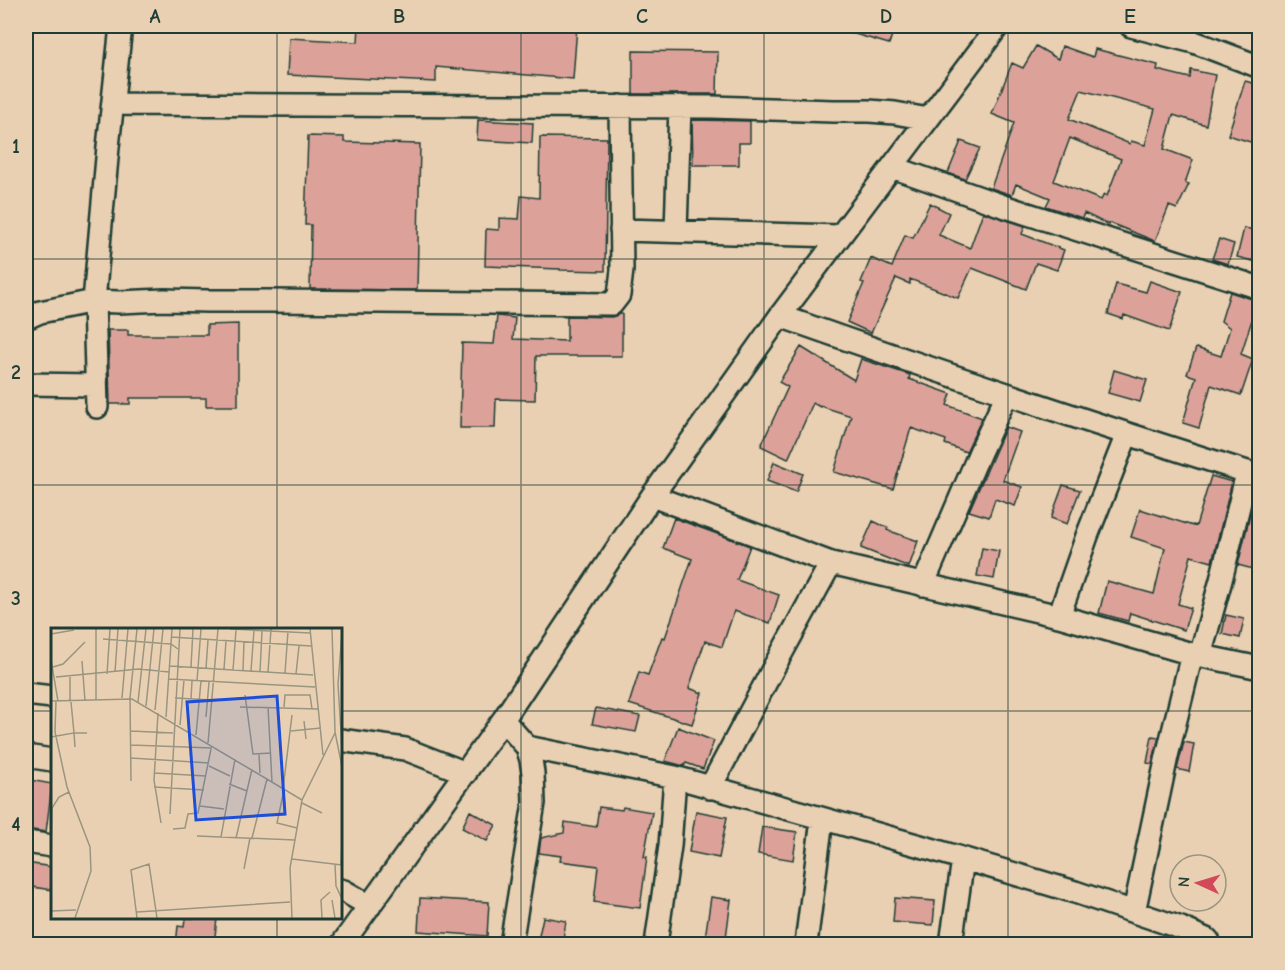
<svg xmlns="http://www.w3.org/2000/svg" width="1285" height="970" font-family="'Comic Neue',sans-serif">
<rect width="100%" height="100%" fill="#ead0b2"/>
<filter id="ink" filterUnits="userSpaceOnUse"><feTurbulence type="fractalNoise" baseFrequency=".0167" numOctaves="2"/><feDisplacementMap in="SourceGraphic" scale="12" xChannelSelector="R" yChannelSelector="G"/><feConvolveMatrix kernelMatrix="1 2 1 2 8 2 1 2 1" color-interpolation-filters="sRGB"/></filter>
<g filter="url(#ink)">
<!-- building -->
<path fill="#dca29a" stroke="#1f3d34" stroke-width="1.5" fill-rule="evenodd" d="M359,26h218l-4,53 -137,-12v15l-149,-7 2,-37 69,4z
M842,26h53l-6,18 -48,-14z
M1036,46l22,13 4,-13 31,11 2,-8 63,16 -1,5 33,8 1,-8 24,5 -9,50 -33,-10 -9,34 29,11 -8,23 4,1 -12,25 -8,-3 -14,35 -45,-18 -1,2 -25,-12 -2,5 -36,-12 4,-8 -34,-14 -4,11 -21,-7 23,-65 -22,-9 20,-51 11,5zM1081,90l74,19 -10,36 -14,-4 -1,3 -61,-25zM1070,138l51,21 -14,37 -3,-2 -3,6 -47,-19z
M633,51l85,1 -1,42h-84z
M1245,81l15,4v60l-32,-10z
M478,120l55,3 -1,20 -55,-3z
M692,120l58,1v22h-11v22h-46z
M308,136l36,1v5l76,2 -3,146 -107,-1 1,-64h-6z
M540,137l67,1 -2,133 -45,-1v-1l-75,-3 1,-37 13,1v-12l20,1 2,-23 18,2z
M961,141l19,7 -15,31 -17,-6z
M930,203l19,10 -10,22 31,13 13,-36 42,14 -3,8 42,16 -7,20 -21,-7 -10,26 -54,-21 -14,30 -48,-19v5l-14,-6 -25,55 -24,-11 17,-39 -3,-1 10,-24 21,9 13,-32 8,3z
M1244,228l16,3 -7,30 -16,-4z
M1219,239l15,5 -6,20 -16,-5z
M1150,281l32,11 -13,39 -45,-16 -1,4 -15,-5 8,-30 30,8z
M1230,292l28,9 -17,53 12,5 -12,36 -30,-10 -12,43 -16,-5 13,-46 -9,-3 9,-26 25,8 9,-28 -9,-7z
M619,314h3v42h-86l-1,44 -39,-1 -1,29h-35l2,-85 32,1 3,-28 18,2 -2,21 54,2v-25l45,1z
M238,324v82h-32v-8h-76v6h-20l-2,-74h20v5h79v-10z
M801,347l53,33 7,-21 49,16 -1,4 42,15 -4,11 35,13 -16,34 -21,-8 1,-4 -35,-12 -18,61 -59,-17 17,-56 -30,-10 -1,1 -7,-4 -25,56 -27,-13 27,-59 -9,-5z
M1114,370l33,10 -7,22 -32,-9z
M1006,427l14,5 -17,48 19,7 -7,19 -20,-7 -6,18 -20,-6z
M774,462l29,12 -7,18 -29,-11z
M1211,476l21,6 -20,80 -21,-6 -13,48 13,4 -7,22 -54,-17 -2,8 -29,-8 8,-32 47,13 11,-46 -34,-11 9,-28 53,17v-1l3,1z
M1063,485l17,5 -13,34 -16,-6z
M1256,490l4,1v80l-22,-6z
M674,518l76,28 -13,34 42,15 -9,28 -36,-12 -12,36 -17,-6 -16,47 13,5 -10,31 -63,-20 10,-32 9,3 14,-38 3,1 27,-79 -29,-11z
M873,521l15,7 -1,2 31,11 -9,26 -48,-19z
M982,548l17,3 -5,28 -17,-3z
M1226,615l18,4 -4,19 -18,-4z
M596,708l44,8 -4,16 -44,-8z
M678,727l36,14 -11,28 -17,-6 -2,3 -19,-5z
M1152,736l7,1 -7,27 -5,-1z
M1184,742l10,2 -5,28 -12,-3z
M30,780l22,4 -6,48 -20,-3v-29h1z
M599,807l23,3 1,-3 29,5 -8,45h3l-7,51 -46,-6 4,-36 -38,-5 1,-5 -22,-3 2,-15 23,-5 1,-11 31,5z
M470,811l26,14 -9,16 -25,-13z
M696,811l31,6 -8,41 -30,-6z
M762,827l35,5 -4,28 -35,-6z
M26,863l26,4v23l-26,-4z
M711,897l20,3 -6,45h-21z
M420,898l69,4 -2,34 -69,-5z
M895,898l40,3 -2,24 -40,-3z
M543,917l23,4 -4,24h-25z
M185,918h32l-3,27h-38l2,-19 6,1z"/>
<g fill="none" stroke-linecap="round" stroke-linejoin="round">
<defs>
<path id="minor" d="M1131,26l63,16 66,25
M113,104l599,3 121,4h36l26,2 33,6
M892,167l111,39 257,82
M621,230l219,6
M676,231l4,-125
M780,316c159,56 319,110 480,160
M26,318l14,-6 54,-11 25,1 45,-2 44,1h61l343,3 7,-9 3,-25 -2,-164
M26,384l69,1
M97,407l-3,-106 14,-154 13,-121
M652,496l179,67 228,53 133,38 68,14
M923,585l57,-133 27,-58
M1059,616l28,-80 40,-102
M1200,656l21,-76 26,-107
M26,694l26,3
M503,720l24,27 4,13 2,13 1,30 -23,141
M340,740l65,9 61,24
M527,747l148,30 256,72 144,43 106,36 27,12 2,4
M26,756l26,4
M710,788l65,-123 56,-102
M26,842l26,4
M340,890l4,1 26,15
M1134,912l33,-156 25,-102
M342,944l161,-224 149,-224 128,-180 218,-290
M656,944l14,-98 5,-69
M806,944l16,-125
M951,944l12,-85"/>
</defs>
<!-- minor casing -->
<use href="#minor" stroke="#1f3d34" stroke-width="26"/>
<!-- minor -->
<use href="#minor" stroke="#ead0b2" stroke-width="21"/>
</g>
</g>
<!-- grid -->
<path fill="none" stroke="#1f3d34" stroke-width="1.5" stroke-opacity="0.55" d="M277,26v604M521,26v918M764,26v918M1008,26v918M26,259h1234M26,485h1234M26,711h26M340,711h920M277,918v26"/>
<!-- overview -->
<g transform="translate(51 628)">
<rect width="291" height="291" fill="#ead0b2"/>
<path fill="none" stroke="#999580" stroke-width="1.5" d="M179,1l80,4M259,1l13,126M281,1l3,103 7,35M291,4l-4,52 4,65M0,6l23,-4M120,9l140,9M52,11l68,5 7,5M0,32l7,41M31,33l3,40M119,38l143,9M2,39l10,-3 22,-22M140,39l2,-38M155,40l2,-28M173,41l2,-28M182,42l3,-40M192,42l1,-28M200,43l3,-41M64,44l3,-43M209,44l2,-41M217,44l3,-43M234,45l3,-42M56,46l3,-45M245,46l3,-28M5,49l83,-8 30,3M19,49v25M118,51l146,8M146,53l4,-52M194,67l8,59 18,-1M71,70l6,-69M124,70l37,2M140,71l1,-18M45,72v-71M0,73l81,-2 170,101M5,73l-1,31 12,55 23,60 1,24 -16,47M87,74l8,-73M95,78l8,-77M189,79l78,2M217,79l4,75M233,79l1,-12h25l2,14M104,82l8,-81M107,85l-4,67 7,43M115,89l6,-88M155,89l3,-35M253,93l2,18M129,97l4,-45M80,103l42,2M240,103l30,-3M145,107l5,-54M0,109l23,-4 -3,-31M157,115l10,-114M80,117l81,3M24,119l-1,-14h13M208,126l1,19M80,130l78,5M158,138l21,10M103,145l52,3M80,153l-1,-83 7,-69M178,156l18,7M103,159l50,3M232,161l9,-74M233,162l-7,33 20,5M251,175l20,10M149,178l24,3M119,186l10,-185M122,201l12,-1 3,-14 10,-1 13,-64M146,208l98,4M170,209l14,-78M185,210l16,-69M201,210l15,-59M241,231l50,6M0,232l1,-52 7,-11 10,-5M284,236l1,22 6,13M290,237l1,-23M193,241l6,-31M281,272l3,18M0,283l25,-1M86,284l153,-10M86,290l-6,-48 18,-6 8,54M241,290l-2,-50 12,-68 33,-67M271,290l-1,-18 9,-8"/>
<path fill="#1d4ed8" fill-opacity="0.15" stroke="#1d4ed8" stroke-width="3" d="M226,68l8,118 -89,6 -9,-118z"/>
<rect width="291" height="291" fill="none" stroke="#1f3d34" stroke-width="3"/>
</g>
<!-- margin -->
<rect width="1285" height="970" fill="none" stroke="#ead0b2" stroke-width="66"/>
<!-- north arrow -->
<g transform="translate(1198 883) rotate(274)"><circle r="28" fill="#ead0b2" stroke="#999580" stroke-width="1.5"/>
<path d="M0-4.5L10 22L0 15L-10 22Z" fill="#d1495b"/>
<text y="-9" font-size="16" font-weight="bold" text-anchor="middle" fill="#1f3d34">N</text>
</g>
<rect x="33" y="33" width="1219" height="904" fill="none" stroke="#1f3d34" stroke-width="2"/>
<g font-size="20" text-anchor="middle" font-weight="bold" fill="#1f3d34">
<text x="155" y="23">A</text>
<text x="399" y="23">B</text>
<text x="642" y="23">C</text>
<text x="886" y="23">D</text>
<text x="1130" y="23">E</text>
<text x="16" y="153">1</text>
<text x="16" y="379">2</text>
<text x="16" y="605">3</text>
<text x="16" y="831">4</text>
</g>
</svg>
